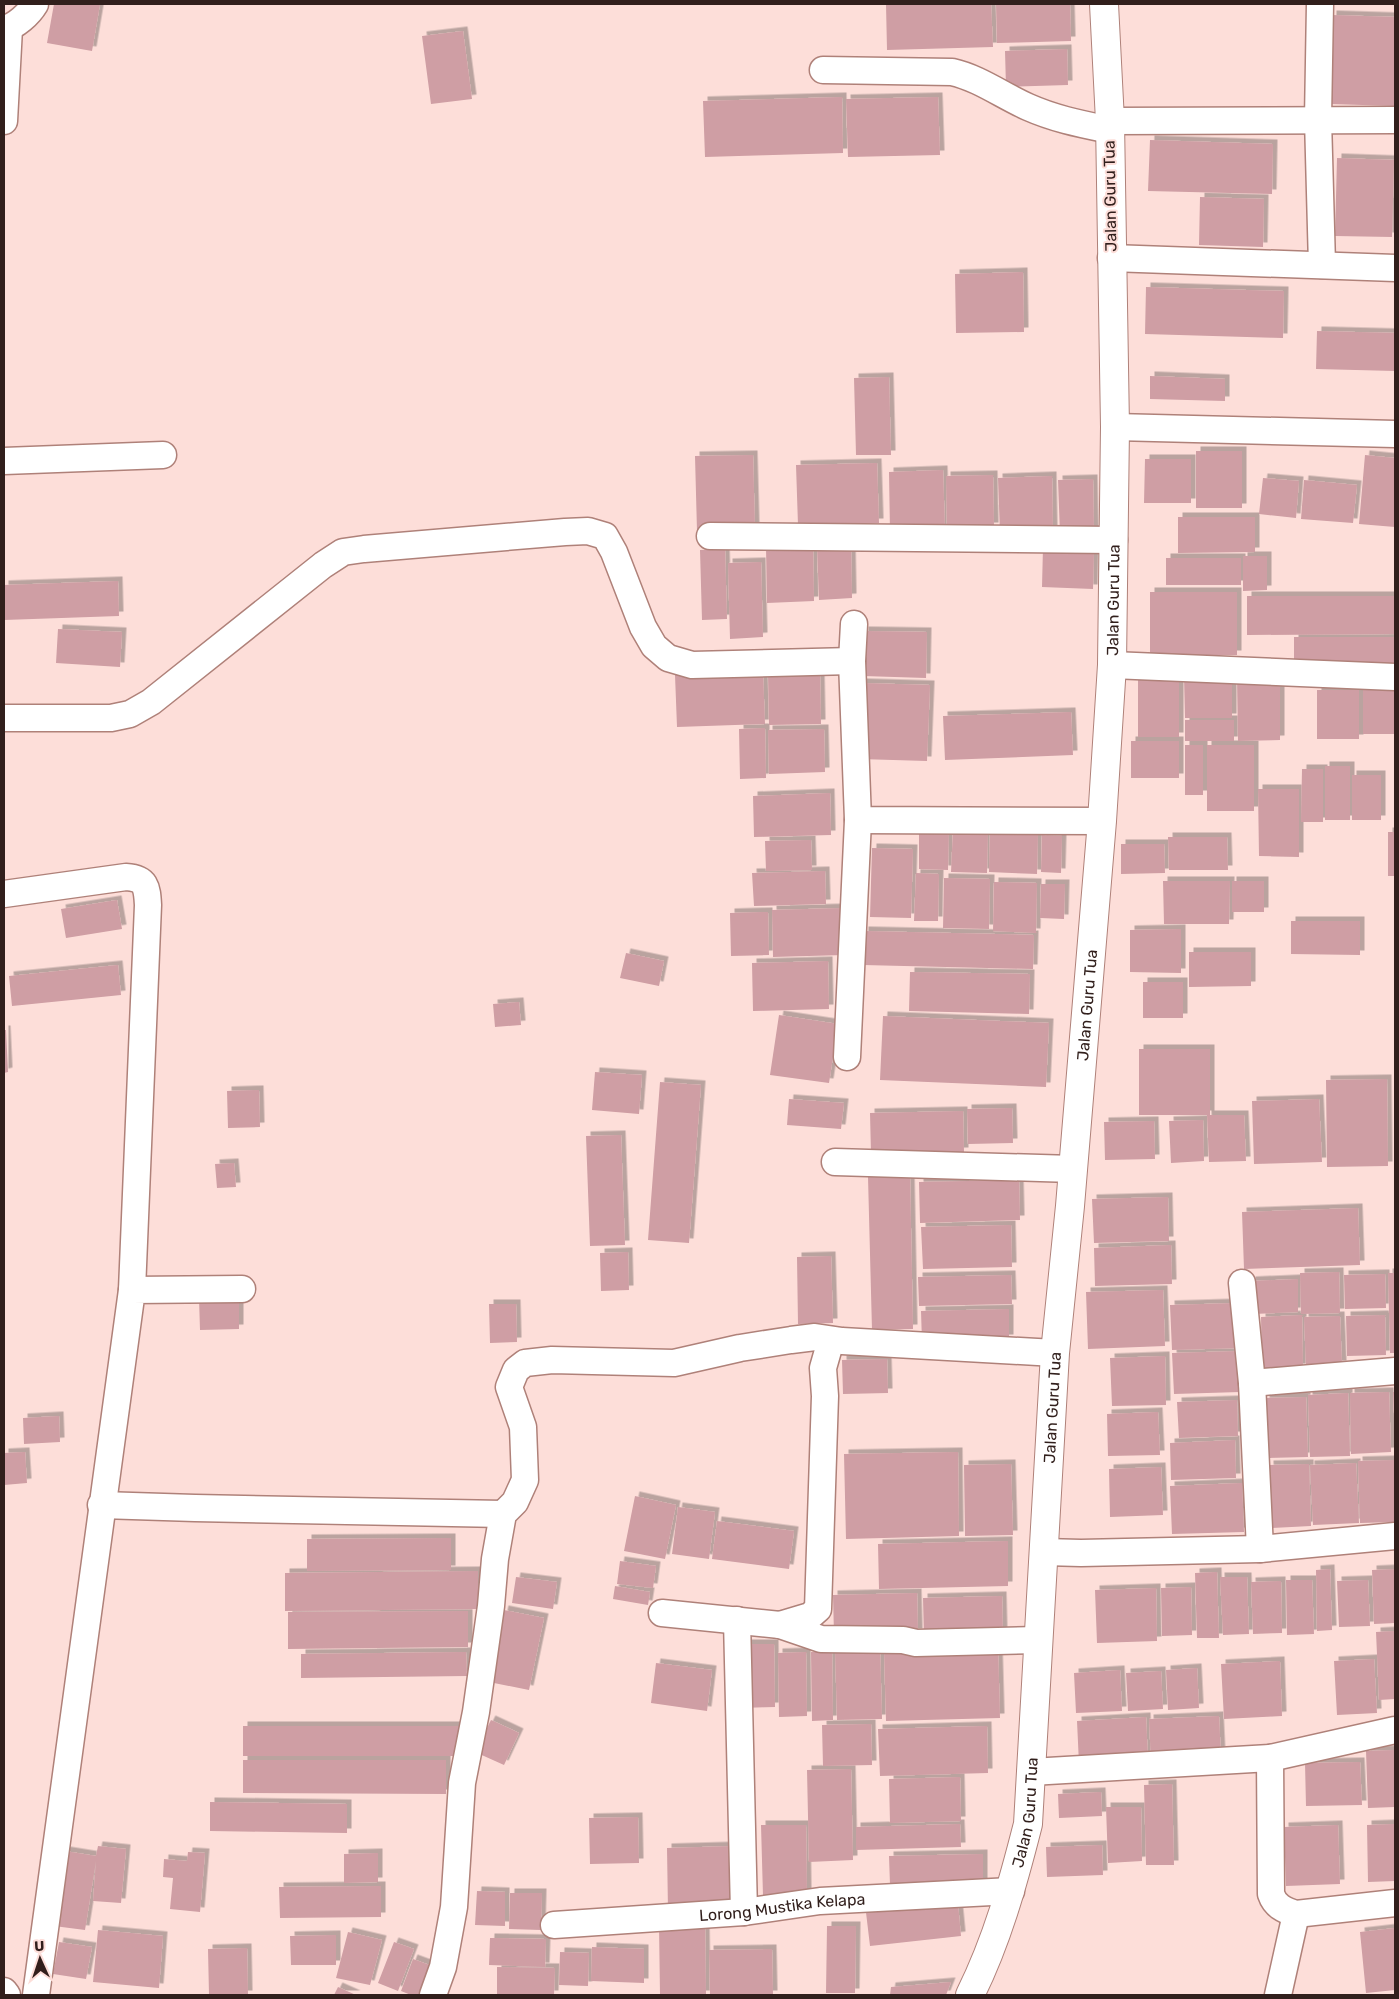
<svg xmlns="http://www.w3.org/2000/svg" width="1399" height="1999" font-family="Rubik,sans-serif">
<defs>
<filter id="shadow"><feDropShadow dx="4.5" dy="-4.5" stdDeviation="0" flood-color="#0004"/></filter>
</defs>
<rect width="100%" height="100%" fill="#fdded9"/>
<!-- building -->
<path fill="#cf9ea4" filter="url(#shadow)" d="M54,4h46l-8,47 -45,-8z
M886,4h105l2,43 -106,3z
M996,4h74l1,37 -74,2z
M1332,15l63,2v89l-65,-2z
M463,31l9,68 -41,5 -9,-68z
M1067,49l1,36 -62,2 -1,-36z
M842,97l1,56 -138,4 -2,-56z
M938,97l2,58 -92,2 -2,-58z
M1150,140l123,4 -1,50 -124,-3z
M1337,158l57,2 -2,77 -57,-1z
M1200,197l64,2 -1,48 -64,-2z
M1023,272l1,60 -68,1 -1,-59z
M1146,287l138,4 -1,47 -138,-4z
M1317,331l78,2v38l-79,-2z
M1150,376l75,3v22l-75,-2z
M889,377l2,78h-35l-2,-77z
M1196,451h46v57h-46z
M753,455l2,74 -58,2 -2,-75z
M1365,455l30,3v69l-36,-3z
M1145,459h46v44h-47z
M877,463l2,60 -81,2 -2,-60z
M943,470l2,60 -55,2 -1,-60z
M993,475l1,52 -47,1 -1,-52z
M1052,476l1,56 -53,1 -2,-55z
M1263,478l36,3 -3,37 -37,-4z
M1093,479l1,54 -34,1 -2,-54z
M1304,480l53,5 -4,38 -52,-4z
M1178,517h77v35l-77,1z
M851,545l1,53 -33,2 -2,-54z
M813,546l1,55 -47,2 -1,-56z
M1043,547l51,2 -1,40 -51,-2z
M725,549l2,70 -25,1 -2,-70z
M1243,556h24v34l-24,1z
M1166,558h75v27h-75z
M761,562l2,75 -33,2 -2,-76z
M118,581l1,35 -115,4v-35z
M1150,592h87v63h-87z
M1247,596h148v38l-148,1z
M58,629l64,3 -2,35 -64,-4z
M864,631l63,1 -1,46 -63,-2z
M1294,637h101v33h-101z
M763,673l2,51 -88,3 -2,-52z
M820,674l1,50 -52,1 -1,-50z
M1179,675v62h-41v-61z
M1184,676h48v42h-47z
M1237,677h43v63l-42,1z
M862,683l68,2 -3,76 -68,-2z
M1363,687h31v47h-31z
M1317,690h42v49h-42z
M1071,712l2,43 -128,5 -2,-44z
M1185,720h49v21h-49z
M765,728l1,50 -26,1 -1,-50z
M824,729l1,43 -56,2 -1,-44z
M1131,741h48v37h-48z
M1185,745h18v50h-18z
M1207,745h47v66h-47z
M1325,766h25v54h-25z
M1302,769h21v53h-22z
M1352,775h29v45h-29z
M1258,789h41v68l-40,-1z
M830,793l1,42 -77,2 -1,-41z
M919,827l30,1 -1,42 -29,-1z
M953,830l35,1 -1,42 -36,-1z
M990,832l48,1 -1,41 -48,-2z
M1388,832h7v44h-7z
M1042,835l20,1 -1,37 -20,-1z
M1168,837h59l1,33h-59z
M811,840l1,30 -46,1 -1,-30z
M1121,844h43l1,29 -44,1z
M872,848l41,1 -2,69 -41,-1z
M825,871l1,33 -72,2 -2,-33z
M916,873l23,1 -1,47h-24z
M944,878l46,1 -1,50 -46,-1z
M1163,881h67l-1,43h-65z
M1232,881h32v31h-32z
M994,882l43,1 -1,50 -43,-2z
M1041,884h24l-1,35 -24,-1z
M117,900l5,29 -56,9 -5,-29z
M843,908l1,47 -71,2 -1,-47z
M768,912l1,43 -38,1 -1,-43z
M1291,921h69v34l-69,-1z
M1181,929v44l-51,-1v-42z
M864,931l170,4 -1,34 -170,-4z
M1189,952h62v34l-62,1z
M626,953l38,8 -5,25 -39,-8z
M828,961l1,48 -76,2 -1,-48z
M118,965l3,30 -109,11 -3,-30z
M910,972l120,2 -1,40 -120,-3z
M1143,982h40v36h-40z
M519,1002l2,23 -26,2 -2,-23z
M779,1015l59,9 -9,59 -59,-8z
M883,1016l166,7 -3,64 -166,-7z
M4,1030h2l2,42 -4,1z
M1139,1049h71v66h34l2,46 -37,1 -2,-47h-68z
M595,1072l47,3 -3,39 -47,-4z
M1387,1079l1,87 -61,1 -1,-87z
M660,1082l41,3 -12,158 -41,-3z
M259,1090l1,37 -32,1 -1,-37z
M789,1099l55,4 -3,26 -54,-4z
M1319,1099l3,63 -68,2 -2,-63z
M1012,1108l1,35 -45,1 -1,-35z
M963,1111l1,41 -93,2 -1,-41z
M1203,1120l1,41 -33,2 -2,-42z
M1154,1121l1,38 -50,1 -1,-38z
M621,1135l4,110 -35,1 -4,-110z
M234,1163l2,24 -19,1 -2,-24z
M910,1176l3,153 -41,1 -4,-153z
M1019,1180l1,40 -100,3 -1,-41z
M1168,1197l1,44 -75,2 -2,-44z
M1358,1208l2,57 -116,4 -2,-57z
M1011,1225l1,42 -89,2 -2,-42z
M1171,1245l1,39 -77,2 -1,-38z
M628,1252l1,38 -28,1 -1,-38z
M831,1256l2,67 -35,1 -1,-67z
M1339,1272l1,41 -39,1 -1,-41z
M1388,1273h7v80h-5z
M1385,1274l1,34 -41,1 -1,-34z
M1011,1275l1,29 -93,2 -1,-29z
M1298,1279v33l-46,2 -1,-33z
M1163,1290l2,56 -77,3 -2,-57z
M239,1297v32l-39,1 -1,-32z
M1237,1303l2,45 -67,2 -2,-45z
M489,1304h27l1,38 -27,1z
M1009,1309v30l-87,3 -1,-31z
M1302,1315l1,53 -41,1 -1,-52z
M1385,1315l1,40 -39,1 -1,-40z
M1340,1316l2,49 -36,1 -2,-49z
M1239,1351l1,41 -66,2 -2,-41z
M1165,1356l1,49 -54,1 -2,-48z
M887,1359l1,34 -45,1 -1,-34z
M1389,1392l2,60 -40,2 -1,-61z
M1393,1392h2v21h-1z
M1348,1393l2,63 -40,1 -2,-62z
M1306,1397l2,60 -41,1 -2,-60z
M1237,1400l1,36 -59,2 -2,-36z
M1158,1412l2,43 -52,1 -1,-42z
M59,1416l1,26 -36,2 -1,-26z
M1235,1440l1,38 -65,2 -1,-37z
M25,1452l2,31 -23,2v-32z
M958,1452l1,84 -113,3 -2,-85z
M1395,1460v62l-35,1 -2,-62z
M1356,1463l3,60 -46,2 -3,-60z
M1011,1464l2,71 -48,1 -1,-71z
M1309,1464l2,62 -39,2 -3,-63z
M1161,1467l2,48 -53,2 -1,-48z
M1242,1483l2,49 -72,2 -2,-48z
M635,1496l41,9 -11,54 -41,-8z
M678,1507l37,5 -6,47 -37,-5z
M717,1521l77,10 -5,38 -77,-10z
M451,1538v32l-144,1v-32z
M1008,1541v45l-129,3 -1,-45z
M620,1561l36,5 -3,22 -36,-4z
M1330,1569l2,61 -15,1 -1,-61z
M1395,1569v54l-21,1 -2,-54z
M478,1571v38l-193,2v-38z
M1217,1572l2,66h-22l-2,-65z
M516,1577l41,5 -4,27 -41,-6z
M1220,1577h27l2,57 -26,1z
M1286,1580h26l2,54 -27,1z
M1368,1580l2,46 -31,1 -2,-46z
M1281,1581l1,52 -29,1 -2,-52z
M615,1586l35,6 -2,13 -35,-6z
M1191,1587l1,48 -30,1 -1,-48z
M1156,1588l1,53 -60,2 -2,-53z
M917,1593l1,40 -84,2 -1,-40z
M1002,1596l1,41 -79,1 -1,-40z
M504,1610l40,8 -15,72 -40,-8z
M468,1611v36l-180,2v-37z
M1395,1631v68l-16,1 -3,-68z
M740,1644h34l1,63 -34,1z
M880,1646l2,73 -45,1 -2,-73z
M998,1647l2,71 -114,3 -2,-71z
M832,1651l1,69 -21,1 -1,-69z
M466,1652l1,24 -166,2v-24z
M806,1652l1,64 -28,1 -1,-64z
M1374,1659l3,54 -40,2 -3,-54z
M1280,1661l2,55 -58,3 -3,-55z
M656,1663l56,7 -5,41 -56,-8z
M1197,1668l2,40 -31,2 -2,-40z
M1120,1670l2,41 -46,2 -2,-40z
M1161,1671l2,38 -35,2 -2,-38z
M1219,1716l2,41 -70,4 -2,-42z
M1146,1717l2,43 -69,4 -2,-43z
M491,1720l28,13 -15,32 -29,-13z
M871,1724l1,41 -49,1 -1,-41z
M243,1726h217v30h-217z
M987,1726l1,47 -108,3 -2,-47z
M1395,1750v57l-27,1 -2,-57z
M243,1760h203v34l-203,-1z
M1360,1762l2,43 -56,1 -1,-43z
M851,1769l2,91 -44,2 -2,-92z
M960,1777l1,44 -71,2 -1,-44z
M1172,1784l2,81h-28l-2,-80z
M1101,1792l1,24 -43,2 -1,-24z
M210,1802l137,2v29l-137,-2z
M1106,1807h35l1,54 -34,2z
M638,1817l1,46 -49,1 -1,-46z
M960,1824l1,23 -105,3v-23z
M1395,1824v57l-27,1 -1,-57z
M761,1825h45l1,70 -44,1z
M1338,1825l2,59 -54,2 -2,-59z
M1102,1845l1,30 -56,2 -1,-30z
M98,1846l28,3 -5,54 -28,-2 3,-40 -11,69 -31,-4 11,-75 31,5z
M735,1846l1,63 -68,2 -1,-63z
M188,1852l17,1 -5,59 -30,-3 3,-31 -10,-1 1,-18 23,2z
M378,1853v29l-34,1v-29z
M983,1854v29l-93,2 -1,-29z
M381,1886v31l-101,1 -1,-31z
M477,1891l28,1v34l-30,-1z
M510,1893h32l-1,37 -32,-1z
M957,1894l4,42 -91,10 -5,-42z
M705,1924l1,71h-46l-1,-70z
M827,1926h29l-1,67h-29z
M1395,1928v62l-29,3 -6,-61z
M98,1930l65,6 -4,52 -66,-6z
M348,1932l34,8 -12,45 -34,-7z
M336,1935v30h-45l-1,-29z
M490,1938l56,1 -1,28 -56,-2z
M59,1942l33,5 -6,32 -33,-5z
M394,1942l20,7 -16,42 -20,-8z
M592,1947l52,2v34l-53,-2z
M247,1948l1,47h-39l-1,-46z
M772,1949l1,46h-63l-1,-45z
M560,1952l29,1 -1,33 -29,-1z
M413,1959l22,8 -11,28h-13l-10,-4z
M497,1967l58,1 -1,27h-57z
M951,1982l-5,13h-56l1,-8z
M338,1987l18,8h-22z"/>
<g fill="none" stroke-linecap="round" stroke-linejoin="round">
<defs>
<g id="minor">
<path d="M1320,4l-2,115 4,146"/>
<path d="M4,29c12,-3 25,-15 31,-25"/>
<path d="M823,70l129,2c27,6 51,24 76,35 27,12 53,17 82,23"/>
<path d="M4,121l5,-93"/>
<path d="M1110,121l285,-1"/>
<path d="M1111,258l284,10"/>
<path d="M1115,427l280,7"/>
<path d="M4,461l159,-6"/>
<path d="M710,536l404,4"/>
<path d="M854,624l-2,37 6,159 244,1"/>
<path d="M1112,665l283,12"/>
<path d="M4,718h107l19,-4 21,-12 172,-137 20,-13 21,-3 201,-17 23,-1 17,5 9,16 29,75 11,19 14,12 24,7 160,-4"/>
<path d="M4,894l122,-17c20,1 21,10 22,28l-16,385"/>
<path d="M847,1057l11,-237"/>
<path d="M835,1162l238,7"/>
<path d="M1242,1283l10,100 8,166"/>
<path d="M1252,1383l143,-12"/>
<path d="M101,1505l94,3 308,6"/>
<path d="M1044,1552l37,1 179,-4 135,-13"/>
<path d="M662,1613l118,12 41,14 82,1 13,3 122,-3"/>
<path d="M737,1620l7,292"/>
<path d="M780,1625l30,-9 8,-7 7,-213 -2,-28 8,-28"/>
<path d="M1270,1758l1,136c4,12 13,16 25,20l99,-11"/>
<path d="M1031,1772l239,-14 125,-28"/>
<path id="s1" d="M554,1925l190,-13 76,-11 191,-10"/>
<path d="M4,1991l3,4"/>
<path d="M36,1995l96,-705 110,-1"/>
<path d="M433,1995l10,-28 11,-60 8,-124 14,-71 15,-106 4,-47 8,-45 12,-12 10,-22 -2,-53 -14,-40 7,-17 9,-7 27,-3 122,3 66,-15 51,-8 24,-3 27,4 213,12"/>
<path d="M1278,1995l18,-81"/>
</g>
<g id="secondary">
<path id="s2" d="M970,1995c27,-54 43,-112 58,-171l27,-471 15,-147 32,-385 10,-156 3,-238 -5,-306 -6,-117"/>
</g>
</defs>
<!-- minor casing -->
<use href="#minor" stroke="#af8179" stroke-width="29"/>
<!-- secondary casing -->
<use href="#secondary" stroke="#af8179" stroke-width="30"/>
<!-- minor -->
<use href="#minor" stroke="#fff" stroke-width="26"/>
<!-- secondary -->
<use href="#secondary" stroke="#fff" stroke-width="28"/>
</g>
<g text-anchor="middle" dominant-baseline="central" stroke-width="4" stroke-linejoin="round" paint-order="stroke">
<!-- street labels -->
<g font-size="16" fill="#311f1c" stroke="#fdded9">
<text transform="translate(1110 196) rotate(-91)">Jalan Guru Tua</text>
<text stroke="none"><textPath href="#s2" startOffset="1408">Jalan Guru Tua</textPath></text>
<text stroke="none"><textPath href="#s2" startOffset="1002">Jalan Guru Tua</textPath></text>
<text stroke="none"><textPath href="#s2" startOffset="598">Jalan Guru Tua</textPath></text>
<text stroke="none"><textPath href="#s2" startOffset="192">Jalan Guru Tua</textPath></text>
<text stroke="none"><textPath href="#s1" startOffset="229">Lorong Mustika Kelapa</textPath></text>
</g>
</g>
<!-- border -->
<rect width="1399" height="1999" fill="none" stroke="#311f1c" stroke-width="10"/>
<!-- north arrow -->
<g transform="translate(40 1959) rotate(357)" stroke="#fdded9" stroke-width="4" paint-order="stroke">
<path d="M0-4L9 19L0 12L-9 19Z" fill="#311f1c"/>
<text y="-8" font-size="14" font-weight="bold" text-anchor="middle" fill="#311f1c">U</text>
</g>
</svg>
